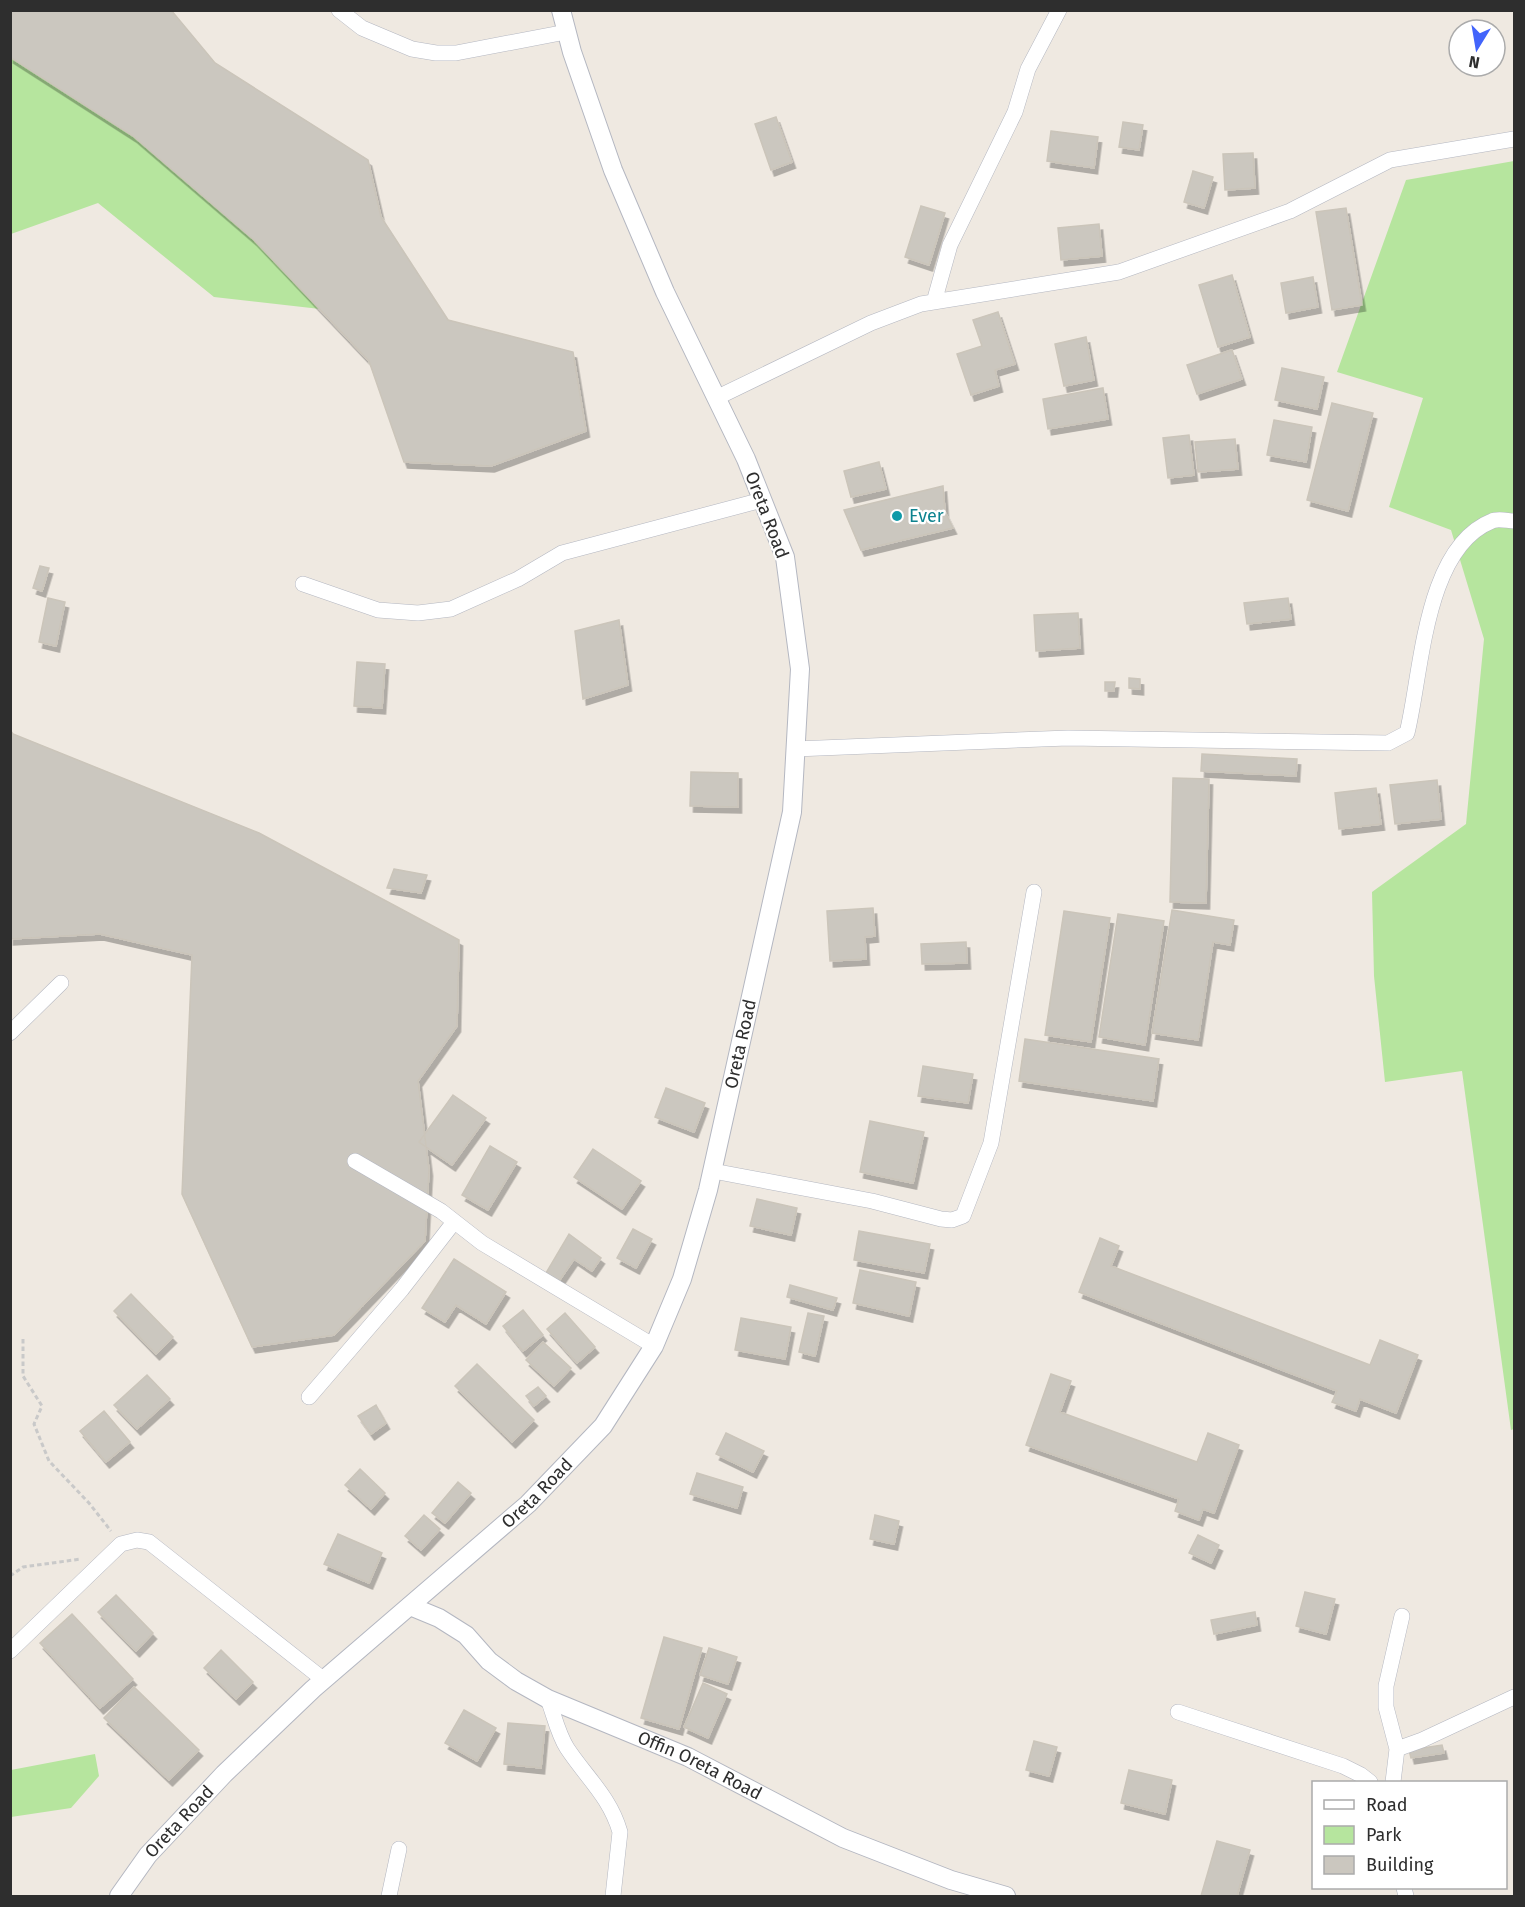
<svg xmlns="http://www.w3.org/2000/svg" width="1525" height="1907" font-family="'Fira Sans',sans-serif">
<defs>
<filter id="shadow"><feDropShadow dx="3.5" dy="6" stdDeviation="0" flood-color="#0004"/></filter>
</defs>
<rect width="100%" height="100%" fill="#efe9e1"/>
<!-- green -->
<path fill="#b6e59e" d="M10,57l123,79 121,104 66,69 -106,-12 -116,-94 -87,31z
M1514,161v1268l-3,1 -49,-359 -77,11 -11,-106 -2,-84 94,-68 18,-185 -33,-109 -62,-23 34,-109 -86,-26 69,-192z
M95,1754l4,22 -28,32 -60,9v-47z"/>
<!-- building -->
<path fill="#cbc7bf" stroke="#cbc5ba" stroke-width="1.5" filter="url(#shadow)" d="M10,10h161l44,53 153,97 13,57 67,103 125,32 13,79 -95,35 -87,-4 -35,-101 -115,-121 -121,-104 -123,-79z
M776,117l16,45 -21,8 -16,-46z
M1123,122l20,3 -4,25 -20,-3z
M1051,131l47,6 -4,31 -47,-7z
M1253,153l2,35 -30,2 -2,-36z
M1193,171l20,6 -9,31 -20,-6z
M921,206l24,7 -16,52 -24,-8z
M1346,208l16,97 -30,5 -16,-98z
M1099,224l3,32 -41,4 -3,-32z
M1232,275l18,62 -32,10 -19,-62z
M1313,277l5,30 -32,6 -5,-30z
M998,312l17,52 -20,6 4,16 -28,9 -14,-41 25,-8 -9,-26z
M1086,337l8,43 -30,6 -9,-42z
M1232,350l10,29 -45,15 -10,-29z
M1282,368l42,9 -7,32 -42,-9z
M1103,388l5,31 -60,10 -5,-30z
M1332,403l41,10 -25,98 -41,-11z
M1274,420l38,7 -6,35 -39,-7z
M1189,435l5,40 -26,3 -5,-40z
M1235,439l3,30 -40,3 -3,-30z
M879,462l7,27 -35,8 -7,-26z
M943,486l2,26 8,16 -92,22 -17,-40z
M40,566l9,2 -7,23 -9,-3z
M48,598l17,4 -9,44 -17,-4z
M1288,598l3,21 -44,5 -3,-21z
M1078,613l2,35 -44,3 -2,-36z
M619,620l9,65 -45,14 -8,-68z
M357,662l28,2 -3,44 -28,-2z
M1129,678l11,1v10l-11,-1z
M1105,682h10l-1,9h-9z
M10,730l3,4 246,99 200,107 -2,86 -39,55 11,89 -4,71 -91,94 -82,12 -70,-153 10,-239 -92,-21 -90,5z
M1202,754l95,5 -1,17 -95,-5z
M691,772l47,1v34l-48,-1z
M1173,778l36,1 -3,124 -36,-1z
M1437,780l4,39 -46,5 -5,-39z
M1376,788l5,36 -42,5 -4,-36z
M394,869l33,6 -6,18 -34,-5z
M873,908l2,28 -10,1 1,22 -36,2 -3,-50z
M1172,910l62,10 -4,25 -17,-3 -15,98 -46,-7z
M1064,911l46,7 -19,124 -46,-7z
M1118,914l46,7 -19,124 -46,-8z
M966,942l1,21 -45,1 -1,-20z
M1025,1039l134,20 -6,42 -134,-20z
M923,1066l50,8 -5,29 -50,-7z
M666,1088l39,15 -11,29 -39,-15z
M453,1095l33,23 -34,47 -33,-23z
M870,1121l54,11 -11,51 -53,-11z
M490,1146l27,16 -29,48 -26,-15z
M593,1149l48,32 -19,28 -48,-32z
M757,1199l40,9 -6,27 -41,-9z
M633,1229l19,10 -16,29 -19,-10z
M859,1231l71,13 -6,29 -70,-13z
M569,1234l32,24 -9,13 -18,-12 -15,22 -13,-8z
M1100,1238l19,8 -8,20 259,99 10,-25 38,15 -22,58 -36,-14 -4,12 -24,-9 5,-11 -258,-99z
M454,1259l52,33 -20,32 -30,-19 -11,17 -23,-14z
M860,1270l56,12 -7,34 -56,-13z
M790,1285l47,13 -4,12 -46,-13z
M131,1294l42,43 -17,17 -42,-43z
M523,1310l20,25 -20,16 -20,-25z
M565,1313l30,34 -18,16 -30,-34z
M808,1313l16,3 -9,40 -16,-4z
M741,1318l50,9 -6,32 -50,-9z
M543,1342l28,26 -17,18 -28,-26z
M477,1364l57,56 -22,22 -57,-56z
M1051,1374l20,7 -11,31 137,50 11,-29 31,12 -25,68 -11,-4 -4,11 -24,-9 4,-12 -153,-54z
M147,1375l23,24 -33,30 -23,-24z
M538,1387l8,9 -12,10 -8,-10z
M376,1405l10,18 -15,11 -13,-18z
M104,1411l26,31 -24,20 -26,-31z
M726,1433l38,18 -11,21 -37,-18z
M360,1469l25,24 -14,16 -26,-24z
M697,1473l46,14 -6,21 -47,-14z
M458,1482l13,11 -26,30 -13,-10z
M424,1515l16,14 -19,21 -16,-14z
M875,1515l24,6 -5,23 -24,-5z
M338,1534l44,19 -13,30 -45,-19z
M1198,1535l21,10 -8,18 -22,-10z
M1305,1592l30,7 -9,35 -30,-8z
M116,1595l37,38 -17,18 -38,-39z
M1255,1612l2,13 -43,9 -3,-14z
M72,1614l61,65 -33,29 -60,-65z
M664,1637l38,11 -23,81 -38,-11z
M709,1648l28,9 -9,27 -28,-9z
M221,1650l32,32 -17,17 -32,-31z
M703,1683l24,11 -19,44 -24,-11z
M134,1687l65,63 -30,30 -65,-62z
M464,1710l32,18 -19,33 -32,-18z
M508,1723l37,3 -4,42 -37,-4z
M1034,1741l23,6 -8,29 -23,-6z
M1442,1745l2,8 -33,5 -2,-8z
M1129,1770l43,10 -7,34 -44,-11z
M1217,1841l33,9 -13,46h-36z"/>
<g fill="none" stroke-linecap="round" stroke-linejoin="round">
<defs>
<path id="minor" d="M339,10l23,18 50,21 24,4h20l110,-21
M934,302l16,-57 65,-133 13,-43 31,-59
M716,398l155,-75 50,-19 198,-32 171,-61 100,-51 124,-21
M303,584l75,26 40,3 33,-4 67,-30 44,-26 200,-53
M795,749l273,-11 320,5 19,-10c15,-60 17,-185 85,-212 6,-3 16,0 22,0
M10,1033l51,-50
M355,1161l86,50 41,32 172,103
M713,1171l159,30 69,18 11,1 11,-4 28,-73 43,-251
M309,1397l93,-108 52,-67
M10,1651l111,-107 16,-4 12,2 175,138
M548,1699c6,16 10,35 19,49 19,29 43,49 53,84l-7,64
M1178,1712l165,54 18,9 9,7
M1397,1749l25,-9 92,-43
M1393,1782l4,-33 -11,-42v-21l16,-70
M1404,1888l2,8
M389,1896l10,-47"/>
<g id="tertiary">
<path id="s1" d="M410,1606l29,12 27,17 23,26 27,20 32,18 140,58 155,81 108,42 55,16"/>
<path id="s2" d="M119,1896l29,-41 76,-81 89,-85 215,-185 75,-78 51,-80 28,-67 26,-89 84,-378 8,-143 -15,-112 -39,-98 -81,-167 -52,-122 -41,-118 -11,-42"/>
</g>
</defs>
<!-- minor casing -->
<use href="#minor" stroke="#b4b7c1" stroke-width="16"/>
<!-- tertiary casing -->
<use href="#tertiary" stroke="#b4b7c1" stroke-width="20"/>
<!-- path -->
<path stroke="#c9c9c9" stroke-width="3" stroke-dasharray="4.5 3" stroke-linecap="butt" d="M23,1339v37l19,30 -8,18 15,37 40,42 22,28
M10,1576l13,-9 58,-8"/>
<!-- minor -->
<use href="#minor" stroke="#fff" stroke-width="15"/>
<!-- tertiary -->
<use href="#tertiary" stroke="#fff" stroke-width="18"/>
</g>
<!-- markers -->
<circle fill="#0f9aa8" stroke="#fff" stroke-width="2" cx="897" cy="516" r="6"/>
<g text-anchor="middle" dominant-baseline="central" stroke-width="4.5" stroke-linejoin="round" paint-order="stroke">
<!-- street labels -->
<g font-size="18" fill="#2e2e2e" stroke="#fff">
<text transform="translate(767 515) rotate(69)">Oreta Road</text>
<text stroke="none"><textPath href="#s2" startOffset="1086">Oreta Road</textPath></text>
<text stroke="none"><textPath href="#s2" startOffset="582">Oreta Road</textPath></text>
<text stroke="none"><textPath href="#s1" startOffset="334">Offin Oreta Road</textPath></text>
<text stroke="none"><textPath href="#s2" startOffset="96">Oreta Road</textPath></text>
</g>
<!-- culture labels -->
<g font-size="18" fill="#0d838f" stroke="#fff" text-anchor="start">
<text x="909" y="516">Ever</text>
</g>
</g>
<!-- border -->
<rect width="1525" height="1907" fill="none" stroke="#2e2e2e" stroke-width="24"/>
<!-- legend -->
<rect x="1312" y="1781" width="195" height="108" fill="#ffffff" stroke="#ababab" stroke-width="1.5"/>
<rect x="1324" y="1800" width="30" height="9" fill="#ffffff" stroke="#ababab" stroke-width="1.5"/>
<text x="1366" y="1811" font-size="18" fill="#2e2e2e">Road</text>
<rect x="1324" y="1826" width="30" height="18" fill="#b6e59e" stroke="#ababab" stroke-width="1.5"/>
<text x="1366" y="1841" font-size="18" fill="#2e2e2e">Park</text>
<rect x="1324" y="1856" width="30" height="18" fill="#cbc7bf" stroke="#ababab" stroke-width="1.5"/>
<text x="1366" y="1871" font-size="18" fill="#2e2e2e">Building</text>
<!-- north arrow -->
<g transform="translate(1477 48) rotate(191)"><circle r="28" fill="#ffffff" stroke="#ababab" stroke-width="1.5"/>
<path d="M0-4.5L10 22L0 15L-10 22Z" fill="#4264fb"/>
<text y="-9" font-size="16" font-weight="bold" text-anchor="middle" fill="#2e2e2e">N</text>
</g>
</svg>
